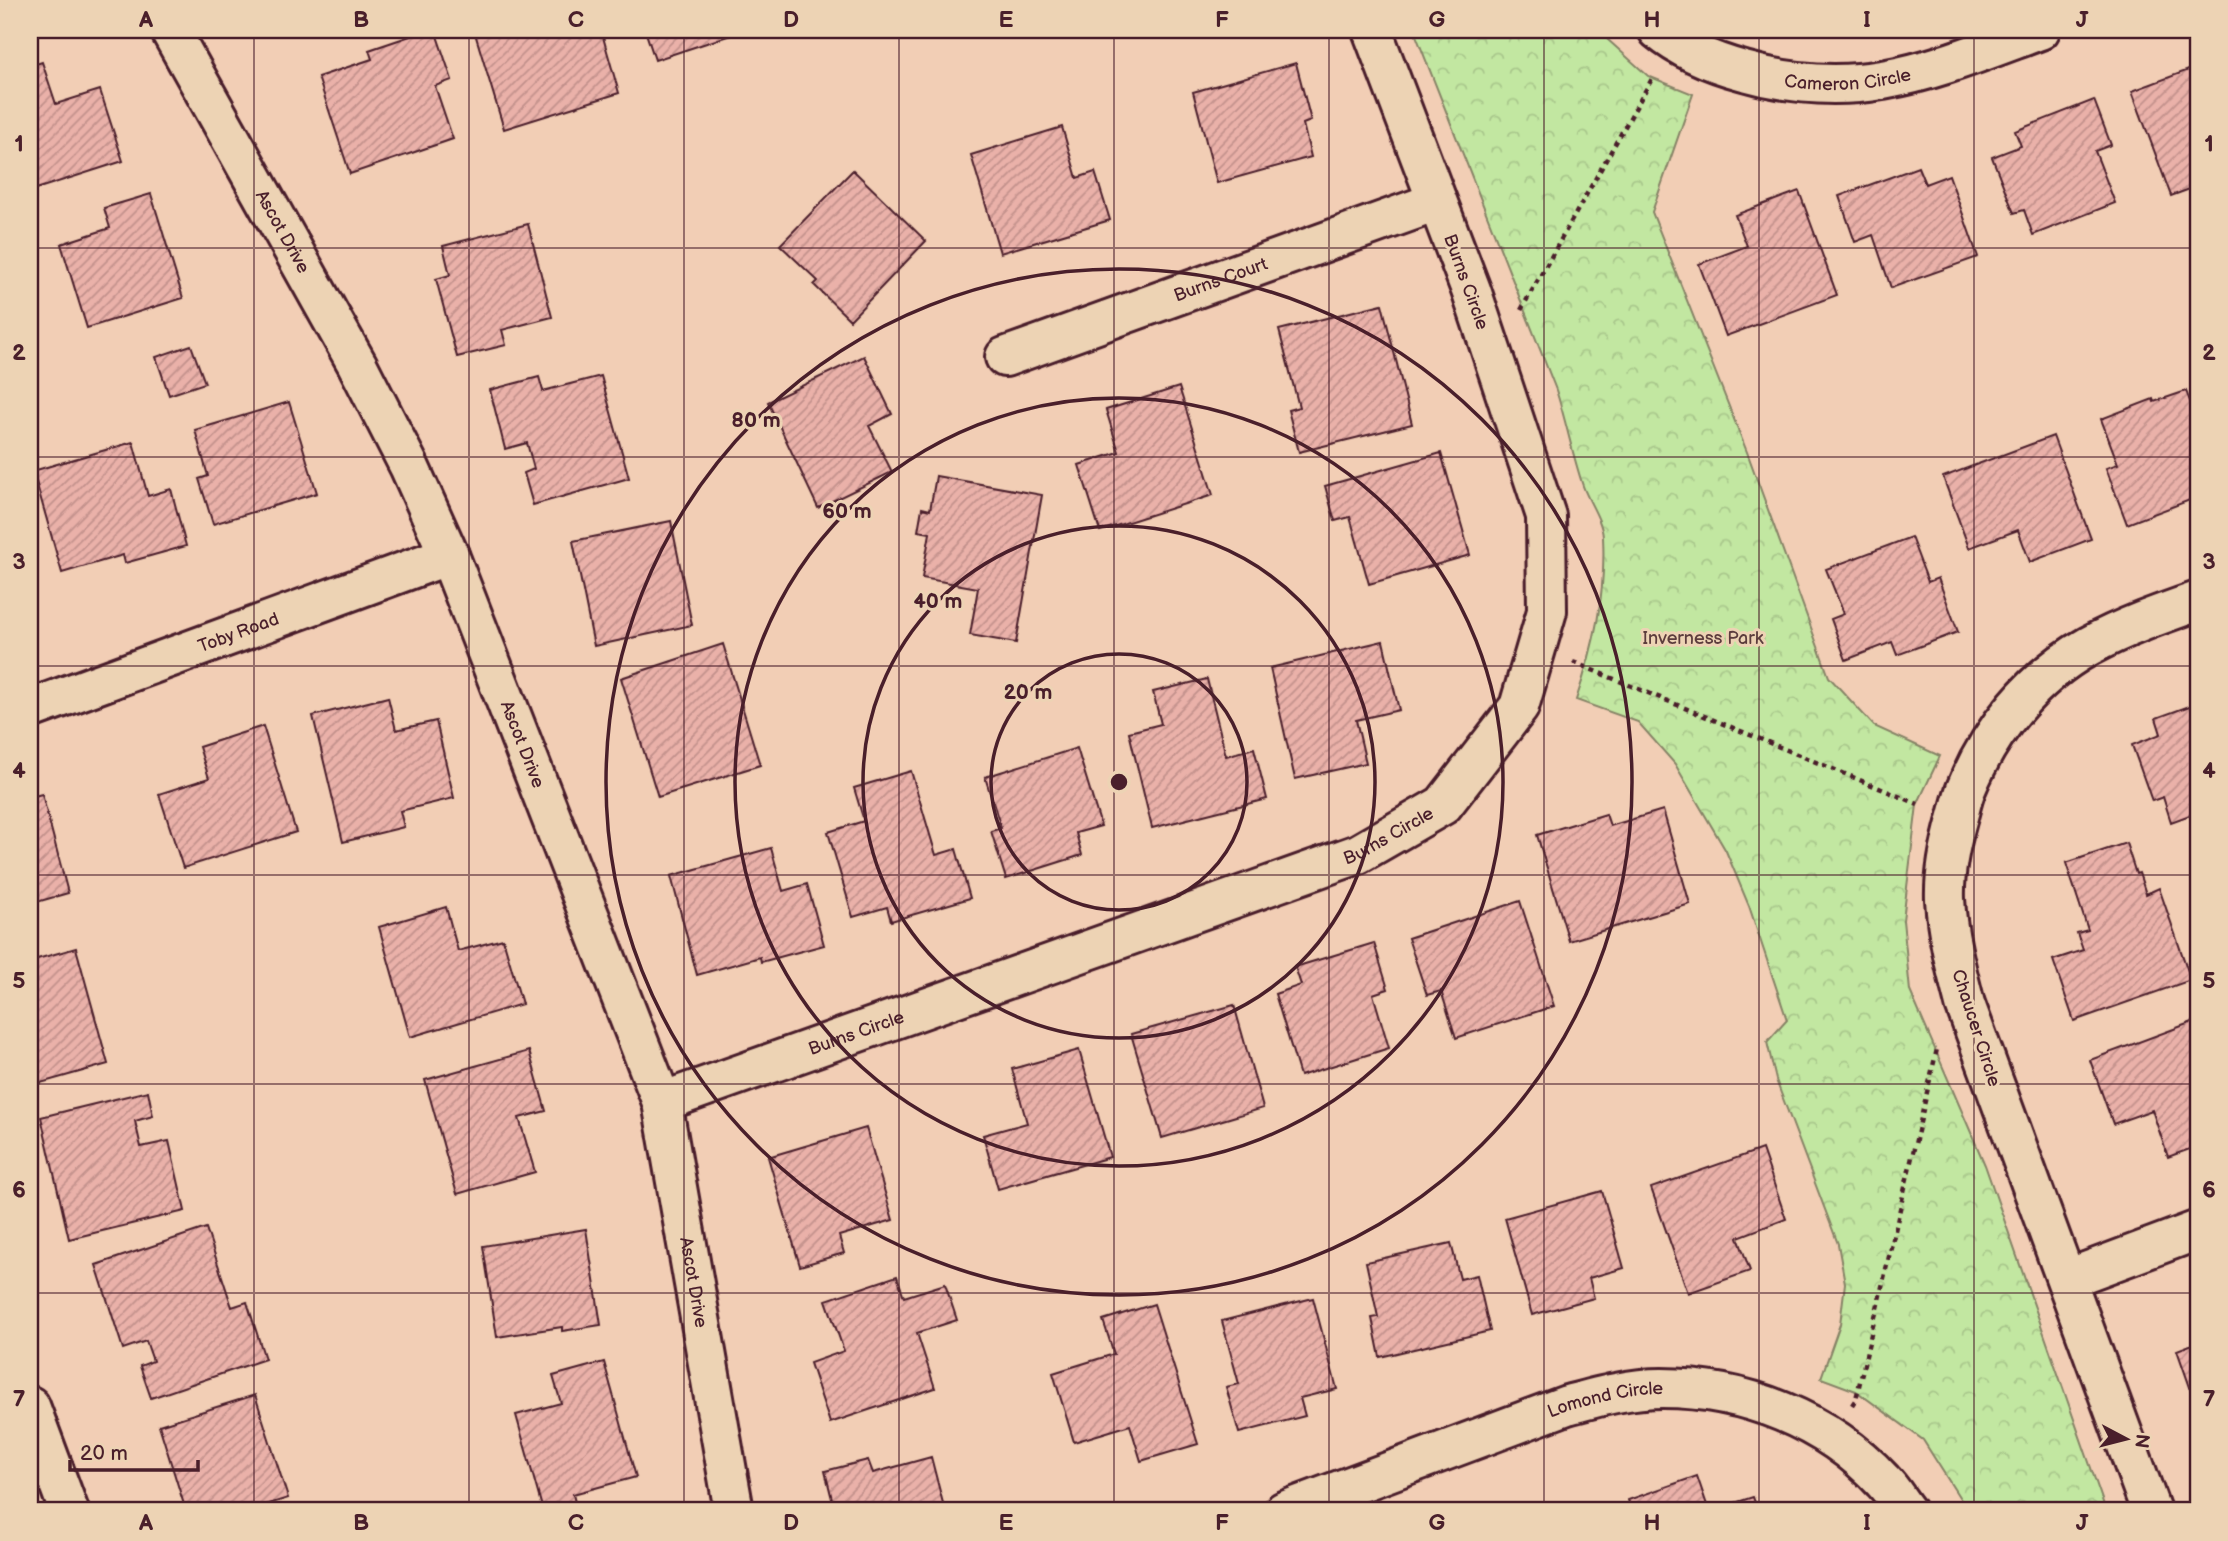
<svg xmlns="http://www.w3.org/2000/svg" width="2228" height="1541" font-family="'Balsamiq Sans',sans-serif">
<defs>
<pattern id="park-crowns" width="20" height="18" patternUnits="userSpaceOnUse" patternTransform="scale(1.75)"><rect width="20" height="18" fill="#c2e7a1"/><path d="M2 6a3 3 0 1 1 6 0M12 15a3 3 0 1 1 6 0" fill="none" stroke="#a8c68b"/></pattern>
<pattern id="building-hatch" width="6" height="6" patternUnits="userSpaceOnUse" patternTransform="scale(1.75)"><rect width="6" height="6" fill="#eab1a9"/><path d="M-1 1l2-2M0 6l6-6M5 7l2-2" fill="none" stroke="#c08f8a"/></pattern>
</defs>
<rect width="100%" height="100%" fill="#f2ceb5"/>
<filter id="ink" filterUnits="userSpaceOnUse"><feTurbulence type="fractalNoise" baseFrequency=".0143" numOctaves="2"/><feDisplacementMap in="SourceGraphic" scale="14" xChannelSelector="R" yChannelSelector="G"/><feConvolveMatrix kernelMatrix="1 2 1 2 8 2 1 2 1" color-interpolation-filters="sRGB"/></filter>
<g filter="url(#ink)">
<!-- park -->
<path fill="url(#park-crowns)" stroke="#868366" stroke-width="2" d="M1414,30h183l51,46 45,18 -41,118 95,240 82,225 45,49 66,30 -23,49 -14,115 7,71 75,174 121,346h-138l-45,-71 -67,-49 -35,-13 19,-54 5,-41 -7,-39 -62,-164 -9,-38 20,-22 -38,-114 -23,-55 -51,-87 -37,-42 -62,-22c18,-53 30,-106 27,-163 -1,-18 -16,-37 -21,-54 -10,-30 -16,-62 -26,-93z"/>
<!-- building -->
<path fill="url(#building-hatch)" stroke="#4a1f2b" stroke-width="2" d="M428,30h7l17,50 -17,6 18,53 -103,35 -32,-97 54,-18 -3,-9z
M474,30h127l18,63 -115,36z
M645,30h101l-91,30z
M42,62l14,42 44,-14 23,71 -93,30v-125z
M1296,63l15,58 -8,3 8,33 -94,26 -24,-91z
M2194,68l4,13v105l-27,10 -39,-105z
M2094,100l17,45 -16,6 20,52 -82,32 -9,-25 -10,3 -22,-56 29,-11 -6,-15z
M1062,127l15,51 18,-6 15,48 -110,33 -29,-98z
M1918,167l7,17 24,-9 29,82 -87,31 -18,-53 -18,7 -16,-46z
M853,170l73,71 -76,79 -36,-35 4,-4 -38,-36z
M1799,191l38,104 -111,41 -27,-72 48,-18 -12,-31z
M151,194l32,104 -96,30 -26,-84 49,-16 -6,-20z
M528,224l24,93 -50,13 4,15 -49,12 -21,-78 14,-4 -7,-29z
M1382,304l30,120 -113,28 -11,-42 11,-3 -20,-77z
M191,345l14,38 -36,12 -13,-38z
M864,356l28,58 -23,12 23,46 -74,36 -50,-106z
M601,376l28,102 -96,27 -9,-32 10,-4 -7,-26 -22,6 -15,-59 49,-13 4,14z
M1179,387l34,108 -113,36 -21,-66 40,-13 -13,-42z
M2186,391l12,31v53l-5,2 5,20 -71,27 -21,-56 12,-4 -17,-45 52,-20 1,3z
M289,402l28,91 -104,31 -14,-45 9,-3 -13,-46z
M2053,436l38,103 -61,23 -12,-32 -49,18 -26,-71z
M133,442l15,54 23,-7 15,57 -61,17 -2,-8 -61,18 -29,-102z
M1441,453l29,102 -101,29 -19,-67 -15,4 -10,-35z
M936,476l106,19 -26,148 -46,-8 8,-47 -56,-10 8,-45 -12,-2 4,-23 8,2z
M671,521l21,104 -98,21 -21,-105z
M1911,537l17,45 10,-4 20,54 -61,23 -5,-13 -46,18 -15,-41 13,-5 -18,-45z
M1383,641l16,69 -43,10 10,43 -71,16 -25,-111z
M723,644l37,121 -102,32 -37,-119z
M1207,679l19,77 28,-8 13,51 -115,29 -23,-96 32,-8 -8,-32z
M388,697l8,33 40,-9 18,77 -54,13 4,16 -61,15 -30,-126z
M2198,703v109l-27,10 -8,-25 -11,4 -20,-56 29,-11 -5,-16z
M263,726l33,106 -113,36 -24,-74 50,-16 -10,-31z
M1077,748l24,78 -25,7 6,22 -76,24 -15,-48 10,-3 -16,-51z
M911,771l25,84 20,-6 14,49 -79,23 -4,-14 -34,10 -25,-85 36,-11 -10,-33z
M42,794l26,99 -38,11v-107z
M1663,810l27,94 -121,37 -32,-106 69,-21 4,12z
M2126,843l10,31 3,-1 7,21 13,-6 32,92 -117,41 -21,-61 30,-10 -6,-17 11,-3 -22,-67z
M771,848l12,43 24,-7 17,61 -63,17 -1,-5 -63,18 -26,-99z
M1520,901l34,105 -98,32 -15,-47 -14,4 -19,-57z
M446,907l12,44 45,-12 19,65 -112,33 -31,-110z
M1374,943l14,46 -15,5 16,54 -89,28 -25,-82 26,-9 -6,-18z
M76,948l32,116 -78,22v-125z
M1234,1005l29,103 -101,30 -31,-104z
M2198,1020v126l-30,11 -16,-47 -39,14 -23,-64z
M1079,1050l31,107 -112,32 -15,-54 44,-12 -15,-54z
M529,1051l17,60 -27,7 16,54 -78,22 -32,-114z
M148,1091l5,25 -18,5 6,26 28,-6 16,70 -116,28 -28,-122z
M866,1128l27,92 -54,16 5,17 -44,13 -32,-109z
M1762,1149l24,70 -48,18 12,34 -62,22 -37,-105z
M1602,1191l22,77 -35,10 5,20 -62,17 -27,-97z
M206,1228l26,79 15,-5 18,57 -114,39 -11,-32 13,-5 -7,-20 -23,8 -27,-84z
M586,1229l15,96 -39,6v-4l-65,10 -14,-91z
M1451,1243l9,36 17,-4 13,56 -110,26 -8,-39 6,-1 -12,-55z
M897,1276l7,21 41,-13 12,36 -40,13 18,55 -105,35 -20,-60 34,-12 -18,-51z
M1313,1298l24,91 -37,9 5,18 -66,17 -13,-46 13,-3 -17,-63z
M1154,1304l44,140 -57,17 -11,-36 -56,17 -21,-69 61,-19 -11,-34z
M2198,1342v68l-21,-60z
M604,1362l32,115 -63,17 4,17h-34l-27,-96 45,-12 -8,-27z
M255,1395l33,103 -41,13h-61l-27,-86z
M931,1457l14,54h-110l-10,-40 43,-11 5,13z
M1697,1476l12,35h-77l-4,-11z
M1753,1497l5,14h-48z
M1588,1503l3,8h-28z"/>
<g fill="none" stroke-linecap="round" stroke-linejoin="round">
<defs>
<g id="street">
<path id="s1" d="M170,30l187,334 52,102 40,89 213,547 72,409"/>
<path id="s2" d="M1658,30c24,20 56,33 86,41 115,33 190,-2 296,-41"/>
<path id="s3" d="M1005,357l431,-155"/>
<path id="s4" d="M30,709l419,-154"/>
<path id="s5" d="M662,1102l696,-248 85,-49 76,-98 28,-96 -1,-95 -75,-226 -99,-260"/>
<path d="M2067,1279l131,-49"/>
<path d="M30,1406l39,105"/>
<path id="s6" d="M1284,1511l283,-106c30,-8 62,-17 95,-17 82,0 165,32 221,93 9,9 15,20 23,30"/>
<path d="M2151,1511l-186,-507c-9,-35 -18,-69 -20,-105 -1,-26 5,-54 12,-79 3,-10 5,-21 9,-31 24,-59 67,-112 123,-143 35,-19 72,-32 109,-45"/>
</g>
</defs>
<!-- street casing -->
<use href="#street" stroke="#4a1f2b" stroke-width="44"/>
<!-- path -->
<path stroke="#4a1f2b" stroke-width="4.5" stroke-dasharray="5 5" stroke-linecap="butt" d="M1521,310l132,-233
M1573,662l345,142
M1852,1405l4,-6 81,-350"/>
<!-- street -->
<use href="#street" stroke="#edd3b4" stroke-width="38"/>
</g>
</g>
<!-- grid -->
<path fill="none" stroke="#4a1f2b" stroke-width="2" stroke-opacity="0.55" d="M254,30v1481M469,30v1481M684,30v1481M899,30v1481M1114,30v1481M1329,30v1481M1544,30v1481M1759,30v1481M1974,30v1481M30,248h2168M30,457h2168M30,666h2168M30,875h2168M30,1084h2168M30,1293h2168"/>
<!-- distance rings -->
<g fill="none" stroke="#4a1f2b" stroke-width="3.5">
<circle cx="1119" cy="782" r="128"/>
<circle cx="1119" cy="782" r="256"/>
<circle cx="1119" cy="782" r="384"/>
<circle cx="1119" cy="782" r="513"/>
</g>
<g text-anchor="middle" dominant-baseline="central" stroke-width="6" stroke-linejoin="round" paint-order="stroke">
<!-- street labels -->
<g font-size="18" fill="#4a1f2b" stroke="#edd3b4">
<text stroke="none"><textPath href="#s2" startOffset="201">Cameron Circle</textPath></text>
<text stroke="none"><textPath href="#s1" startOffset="231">Ascot Drive</textPath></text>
<text stroke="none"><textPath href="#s3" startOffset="229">Burns Court</textPath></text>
<text transform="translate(1466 282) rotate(70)">Burns Circle</text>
<text stroke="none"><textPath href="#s4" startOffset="222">Toby Road</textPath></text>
<text stroke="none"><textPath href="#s1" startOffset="798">Ascot Drive</textPath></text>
<text stroke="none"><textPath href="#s5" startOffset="774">Burns Circle</textPath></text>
<text transform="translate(1976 1028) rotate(72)">Chaucer Circle</text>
<text stroke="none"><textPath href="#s5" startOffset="206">Burns Circle</textPath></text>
<text stroke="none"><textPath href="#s1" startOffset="1365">Ascot Drive</textPath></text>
<text stroke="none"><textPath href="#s6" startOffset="341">Lomond Circle</textPath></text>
</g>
<!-- park labels -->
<g font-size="18" fill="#5c3d3d" stroke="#edd3b4">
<text x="1703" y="638">Inverness Park</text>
</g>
</g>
<circle cx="1119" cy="782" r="10" fill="#4a1f2b" stroke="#edd3b4" stroke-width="3.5"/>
<g font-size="21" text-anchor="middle" font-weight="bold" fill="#4a1f2b" stroke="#edd3b4" stroke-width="6" stroke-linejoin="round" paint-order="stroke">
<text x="756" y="427">80 m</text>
<text x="847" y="518">60 m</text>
<text x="938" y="608">40 m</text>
<text x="1028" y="699">20 m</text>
</g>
<!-- margin -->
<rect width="2228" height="1541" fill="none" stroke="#edd3b4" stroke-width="77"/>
<!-- north arrow -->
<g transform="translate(2126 1439) rotate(97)" stroke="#edd3b4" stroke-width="5" paint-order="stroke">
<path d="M0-5L12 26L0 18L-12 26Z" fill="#4a1f2b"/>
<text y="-10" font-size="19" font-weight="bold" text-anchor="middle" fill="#4a1f2b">N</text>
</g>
<!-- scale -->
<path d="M70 1460v10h128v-10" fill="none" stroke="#4a1f2b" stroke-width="3.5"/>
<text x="80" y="1460" font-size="21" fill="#4a1f2b" stroke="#edd3b4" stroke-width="5" paint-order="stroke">20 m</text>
<rect x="38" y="38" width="2152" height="1464" fill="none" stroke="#4a1f2b" stroke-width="2.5"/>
<g font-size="23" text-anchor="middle" font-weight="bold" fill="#4a1f2b">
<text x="146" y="27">A</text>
<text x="361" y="27">B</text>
<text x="576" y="27">C</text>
<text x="791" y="27">D</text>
<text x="1006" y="27">E</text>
<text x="1222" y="27">F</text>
<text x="1437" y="27">G</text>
<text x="1652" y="27">H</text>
<text x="1867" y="27">I</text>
<text x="2082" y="27">J</text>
<text x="19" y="151">1</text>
<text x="2209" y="151">1</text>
<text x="19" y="360">2</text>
<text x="2209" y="360">2</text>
<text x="19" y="569">3</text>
<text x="2209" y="569">3</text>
<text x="19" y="778">4</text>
<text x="2209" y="778">4</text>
<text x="19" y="988">5</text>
<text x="2209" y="988">5</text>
<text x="19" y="1197">6</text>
<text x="2209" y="1197">6</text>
<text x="19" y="1406">7</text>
<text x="2209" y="1406">7</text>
<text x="146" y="1530">A</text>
<text x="361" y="1530">B</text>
<text x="576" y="1530">C</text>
<text x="791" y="1530">D</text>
<text x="1006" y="1530">E</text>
<text x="1222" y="1530">F</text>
<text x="1437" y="1530">G</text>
<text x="1652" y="1530">H</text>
<text x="1867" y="1530">I</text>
<text x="2082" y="1530">J</text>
</g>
</svg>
